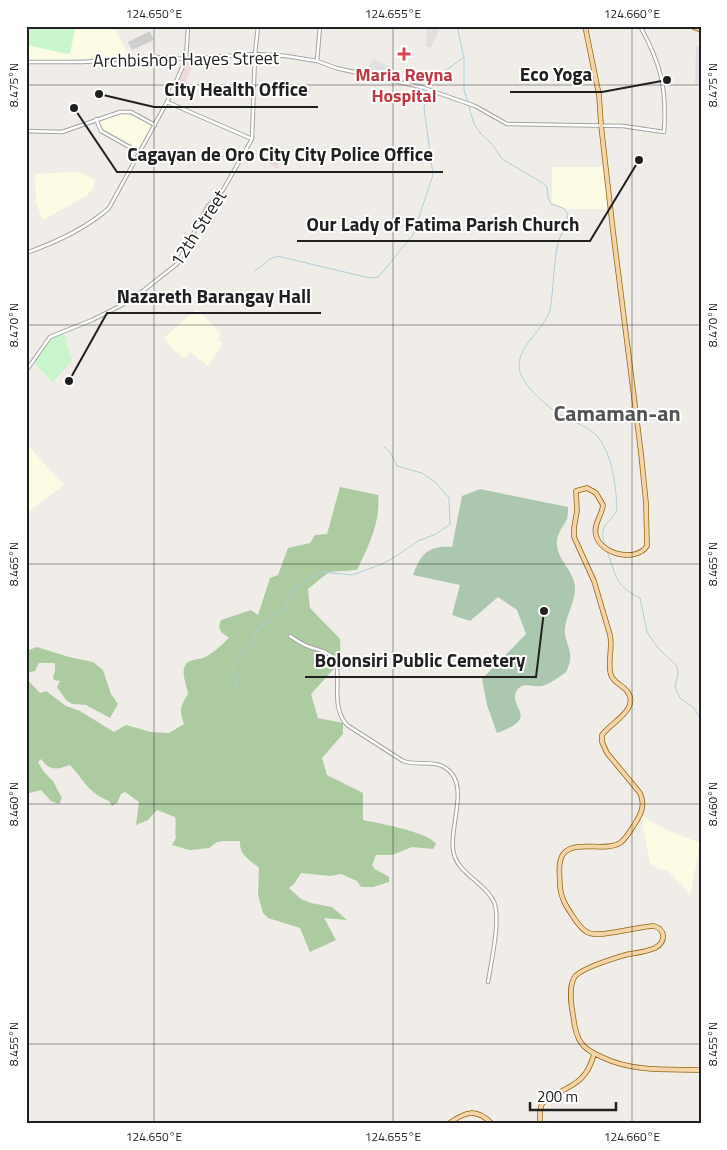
<svg xmlns="http://www.w3.org/2000/svg" width="727" height="1150" font-family="'Titillium Web',sans-serif">
<rect width="100%" height="100%" fill="#f0ede8"/>
<!-- commercial -->
<path fill="#efdad9" d="M186,61h8l-14,37 -8,-3z
M274,152l9,4 -6,12 -9,-5z"/>
<!-- industrial -->
<path fill="#e8dae5" d="M696,46l5,2v36h-6z"/>
<!-- education -->
<path fill="#fcfce4" d="M26,26h87l13,24 -1,6 -71,5 -28,-1z
M122,114h6l24,11 -13,23 -36,-19 -3,-9z
M552,167h53l2,42h-40l-15,-7z
M74,172h5l17,8 -4,10 -6,6 -43,24 -7,-18 -1,-28z
M197,309l24,25 -4,5 6,4 -15,23 -18,-14 -5,6 -9,-6 -12,-14z
M29,447l35,38 -38,28v-63z
M643,816l21,13 36,14 -10,54 -6,-10 -16,-16 -12,-3 -6,-5 -9,-46z"/>
<!-- religious -->
<path fill="#cecece" d="M150,31l4,9 -22,10 -4,-8z"/>
<!-- forest -->
<path fill="#accba0" d="M340,487l38,8c3,27 -10,52 -21,75l-28,2 -21,17 2,19 30,31 1,22 -30,33 7,24 25,5v11l-21,24 5,17 36,18v27c15,3 66,12 73,24l-3,5 -21,-2 -20,8h-16l-4,10 3,4 14,8v5l-16,5h-12l-4,-6 -16,-7 -11,2 -29,-3 -7,11 -5,4 12,11 10,4 21,4 15,13 -23,-2 12,22 -26,12 -10,-24 -32,-10 -5,-5 -5,-18 1,-27c-10,-9 -20,-13 -19,-27h-16l-7,1 -8,6 -19,2 -18,-5 4,-7c-2,-8 1,-13 -1,-21l-18,-7 -9,10 -12,5 3,-23 -14,-10 -4,2 -4,9 -5,3 -3,-5c-22,-9 -24,-20 -39,-36 -13,4 -19,7 -29,-6l-3,3 6,10 9,9 9,17 -3,6 -8,-3 -10,-11 -15,4v-116l14,15 6,-2 20,15 14,5 34,21 12,-7 25,7 18,1 15,-9c-5,-14 -4,-17 4,-30 -1,-8 -7,-20 -3,-28 3,-7 11,-6 18,-8 10,-5 18,-12 26,-20l-8,-6 -2,-6 2,-6 30,-10 7,5 12,-37 8,-3 10,-27 22,-5 5,-8 12,-1z
M37,647l32,10 24,5 10,8 8,24 7,10 -8,14 -24,-13 -14,-1 -6,-4 -9,-13 3,-6 -6,-1 -1,-3 2,-5v-9h-16l-4,8 -9,2v-22z"/>
<!-- cemetery -->
<path fill="#abc7af" d="M480,489l88,18c0,4 0,8 -1,12 -3,7 -9,12 -10,21 -2,18 16,29 18,46 1,14 -8,28 -10,41 -2,18 12,23 1,45 -7,5 -16,12 -24,14 -9,2 -20,-6 -26,6 -7,17 25,25 -19,41l-10,-28 -5,-26 44,-45 -9,-24 -19,-13 -28,24 -18,-6 8,-30 -47,-10c8,-21 15,-30 39,-28l10,-51z"/>
<!-- park -->
<path fill="#c9f5cd" d="M28,26h48l-6,27 -2,1 -42,-9z
M64,333l8,28 -19,21 -19,-19 17,-26z"/>
<!-- parking -->
<path fill="#e0e0e0" d="M427,26h14l-10,22 -5,-2z
M373,59l16,7 -4,9 -18,-4z"/>
<g fill="none" stroke-linecap="round" stroke-linejoin="round">
<!-- stream -->
<path stroke="#acced9" stroke-width="1" d="M457,26l7,32v32l10,34 7,10 12,11 9,14 39,23 6,5 1,11 3,6 12,4 4,5c2,11 -6,19 -9,30 -5,22 -4,45 -8,67 -6,20 -30,33 -31,55 -1,17 26,40 40,49 12,8 29,11 39,23 15,20 18,49 19,73 -9,16 -20,15 -11,37
M255,271l15,-12 7,-3 93,22 8,-1 3,-3 32,-39 20,-60 -9,-67 4,-21 6,-8 29,-21
M607,551c10,25 7,34 33,47l7,34 11,16 19,18 1,9 -3,11 2,6 3,6 14,10 7,11
M238,693l-5,-26 17,-22 9,-18 11,-6 15,-13 9,-20 27,-16 31,3 30,-11 13,-7 23,-16 18,-7 14,-10 -1,-26 -14,-16 -13,-9 -25,-7 -7,-14 -6,-5"/>
<defs>
<path id="minor" d="M317,61l3,-35
M26,62h57l73,-5 30,2 69,-5 31,2 31,5 19,7 85,19 54,19 32,18 116,2 41,6c3,-44 -3,-68 -24,-106
M167,102l85,37
M96,119l5,12 39,22
M26,131l36,1 58,-20h11l24,13
M26,253c28,-10 61,-25 83,-45l58,-106 19,-43 2,-33
M26,371l24,-34 42,-17 28,-14 19,-12 38,-30 31,-58 15,-16 29,-51 3,-85 3,-28
M290,636c6,4 13,9 20,11 8,3 17,4 22,10 13,14 -4,47 15,68l56,36c17,6 36,-4 49,13 14,17 -2,54 1,75 2,24 32,33 41,53 7,17 -3,61 -6,80"/>
<path id="major" d="M585,26l14,69 2,30 12,106 28,222 5,50 1,43c-11,17 -47,8 -51,-11 -3,-11 6,-19 7,-30l-7,-12 -9,-5 -11,3 1,20 -3,17v9l20,44 16,54c3,13 -3,28 1,40 2,7 11,10 16,16 14,18 -17,32 -25,44v7l5,11 33,40c5,11 2,19 -4,29 -5,7 -9,16 -16,21 -15,9 -44,-3 -56,10 -7,8 -4,24 -4,34 1,11 6,19 12,28 4,6 8,13 15,17 10,7 52,-6 67,-6 12,4 12,16 1,22 -9,4 -20,5 -30,7 -10,3 -47,14 -51,23 -5,9 -3,27 -1,37 1,9 3,22 9,29 6,8 14,10 22,14 30,14 64,11 97,12
M621,26h10
M691,26l10,4
M448,1124c17,-12 28,-17 44,0
M540,1124c0,-7 -1,-14 2,-20 4,-6 10,-8 16,-11 20,-10 30,-16 36,-39"/>
</defs>
<!-- minor casing -->
<use href="#minor" stroke="#a4a4a4" stroke-width="4.5"/>
<!-- major casing -->
<use href="#major" stroke="#8f660d" stroke-width="5.5"/>
<!-- minor -->
<use href="#minor" stroke="#fff" stroke-width="2.5"/>
<!-- major -->
<use href="#major" stroke="#f4d4a8" stroke-width="4"/>
</g>
<!-- ticks -->
<path fill="none" stroke="#202020" stroke-width="1" stroke-opacity="0.45" d="M154,26v1098M393,26v1098M632,26v1098M26,85h675M26,325h675M26,564h675M26,804h675M26,1044h675"/>
<!-- markers -->
<path fill="#e0444e" stroke="#fff" stroke-width="2" d="M401.5 46.5h5v5h5v5h-5v5h-5v-5h-5v-5h5z"/>
<g text-anchor="middle" dominant-baseline="central" stroke-width="4" stroke-linejoin="round" paint-order="stroke">
<!-- street labels -->
<g font-size="18" fill="#202020" stroke="#fff">
<text transform="translate(186 59) rotate(-1)">Archbishop Hayes Street</text>
<text transform="translate(198 228) rotate(-57)">12th Street</text>
</g>
<!-- health labels -->
<g font-size="18" font-weight="bold" fill="#be3a42" stroke="#fff">
<text x="404" y="74">Maria Reyna<tspan x="404" dy="21">Hospital</tspan></text>
</g>
<!-- district labels -->
<g font-size="22" font-weight="bold" fill="#535353" stroke="#fff">
<text x="617" y="413">Camaman-an</text>
</g>
</g>
<!-- callouts -->
<path fill="none" stroke="#202020" stroke-width="2" d="M667 80L602 92H510M99 94L154 107H318M74 108L117 172H443M639 160L590 241H297M69 381L107 313H321M544 611L536 677H305"/>
<g fill="#202020" stroke="#fff" stroke-width="2">
<circle cx="667" cy="80" r="5"/>
<circle cx="99" cy="94" r="5"/>
<circle cx="74" cy="108" r="5"/>
<circle cx="639" cy="160" r="5"/>
<circle cx="69" cy="381" r="5"/>
<circle cx="544" cy="611" r="5"/>
</g>
<g font-size="19" text-anchor="middle" font-weight="bold" fill="#202020" stroke="#fff" stroke-width="4" stroke-linejoin="round" paint-order="stroke">
<text x="556" y="81">Eco Yoga</text>
<text x="236" y="96">City Health Office</text>
<text x="280" y="161">Cagayan de Oro City City Police Office</text>
<text x="443" y="231">Our Lady of Fatima Parish Church</text>
<text x="214" y="303">Nazareth Barangay Hall</text>
<text x="420" y="667">Bolonsiri Public Cemetery</text>
</g>
<!-- border -->
<rect width="727" height="1150" fill="none" stroke="#ffffff" stroke-width="55"/>
<!-- scale -->
<path d="M530 1102v8h86v-8" fill="none" stroke="#202020" stroke-width="2.5"/>
<text x="537" y="1102" font-size="15" fill="#202020" stroke="#ffffff" stroke-width="4" paint-order="stroke">200 m</text>
<rect x="28" y="28" width="672" height="1094" fill="none" stroke="#202020" stroke-width="2"/>
<g font-size="12" text-anchor="middle" fill="#202020">
<text x="154" y="18">124.650°E</text>
<text x="393" y="18">124.655°E</text>
<text x="632" y="18">124.660°E</text>
<text transform="translate(14 85) rotate(-90)" y="4">8.475°N</text>
<text transform="translate(713 85) rotate(-90)" y="4">8.475°N</text>
<text transform="translate(14 325) rotate(-90)" y="4">8.470°N</text>
<text transform="translate(713 325) rotate(-90)" y="4">8.470°N</text>
<text transform="translate(14 564) rotate(-90)" y="4">8.465°N</text>
<text transform="translate(713 564) rotate(-90)" y="4">8.465°N</text>
<text transform="translate(14 804) rotate(-90)" y="4">8.460°N</text>
<text transform="translate(713 804) rotate(-90)" y="4">8.460°N</text>
<text transform="translate(14 1044) rotate(-90)" y="4">8.455°N</text>
<text transform="translate(713 1044) rotate(-90)" y="4">8.455°N</text>
<text x="154" y="1141">124.650°E</text>
<text x="393" y="1141">124.655°E</text>
<text x="632" y="1141">124.660°E</text>
</g>
</svg>
